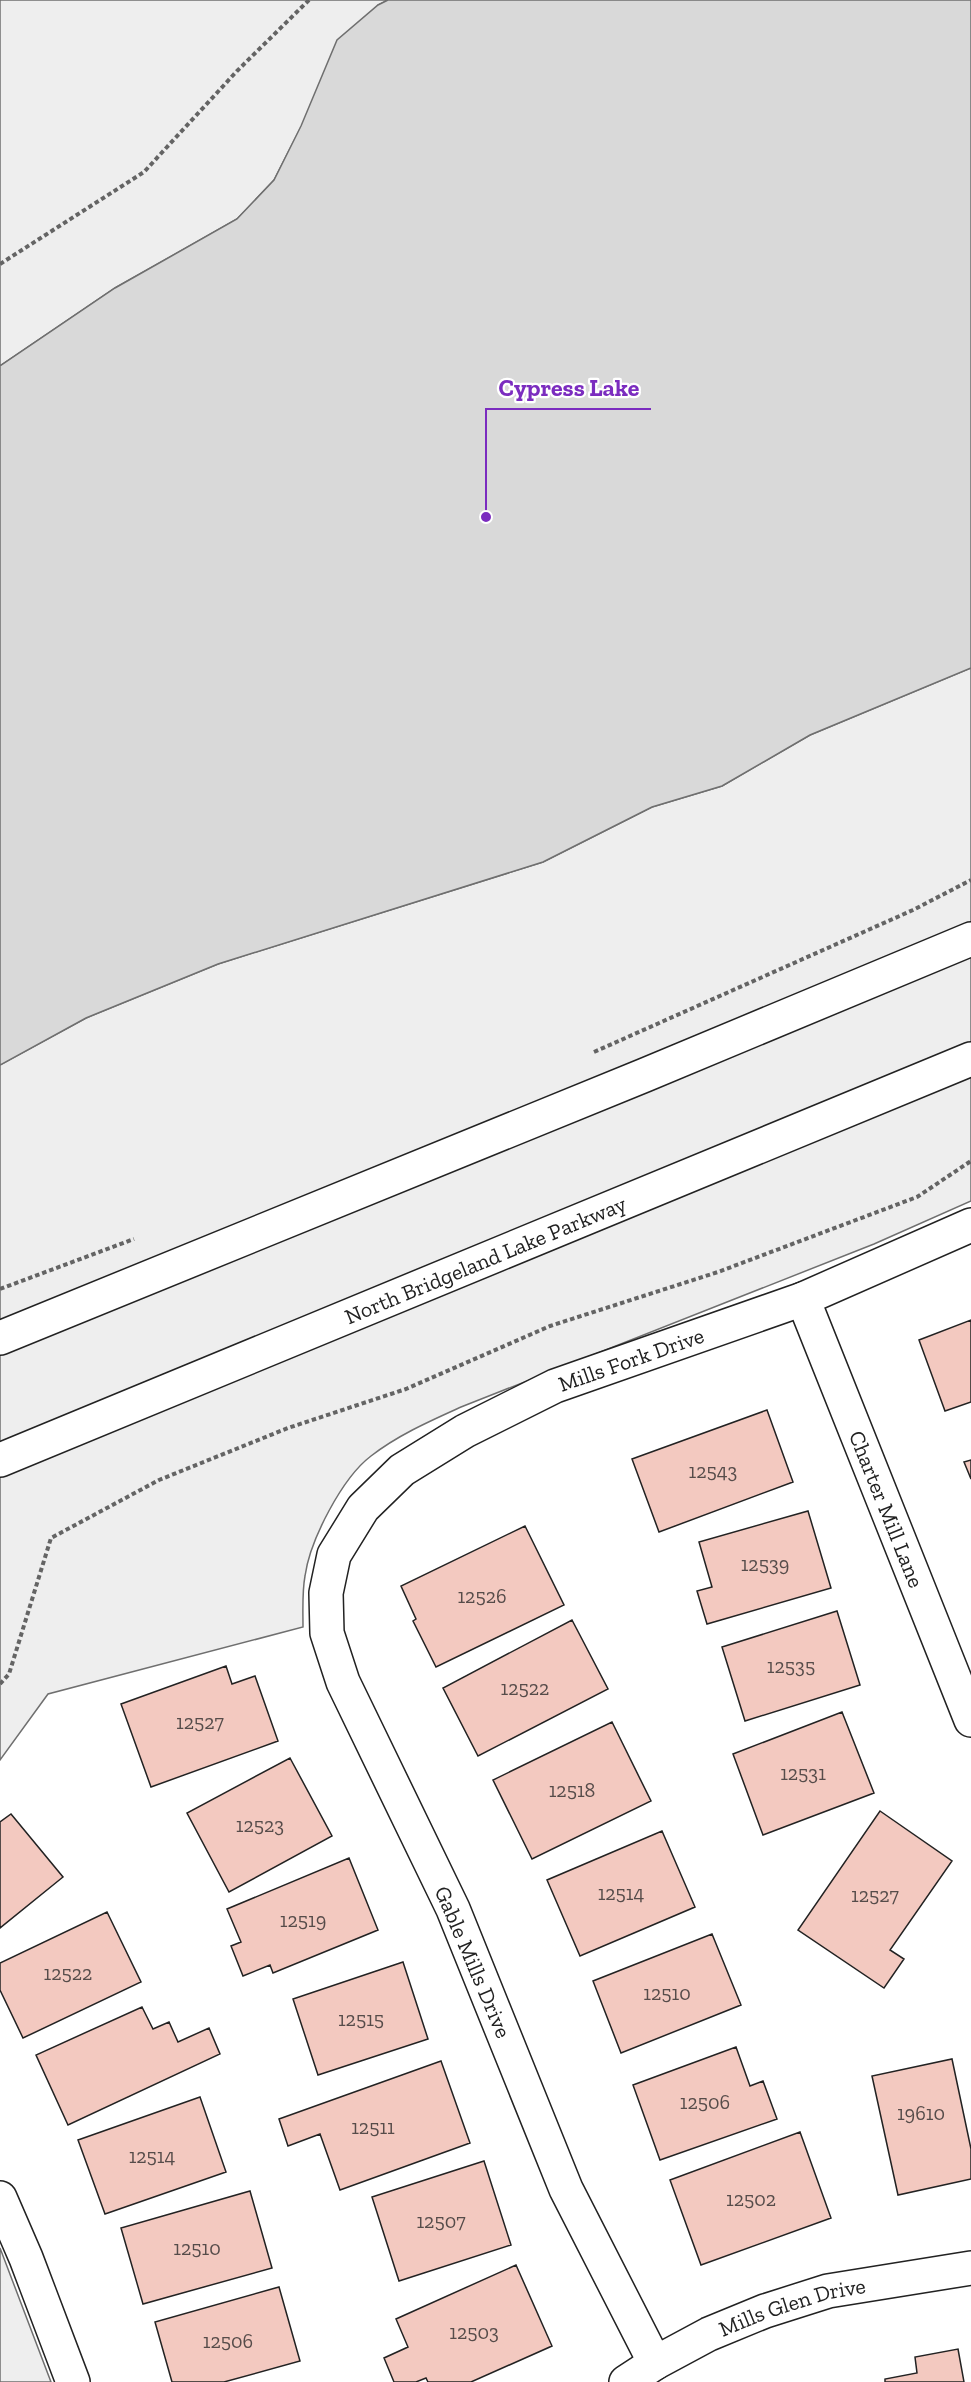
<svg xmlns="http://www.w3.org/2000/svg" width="971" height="2382" font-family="'Zilla Slab',serif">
<rect width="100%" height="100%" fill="#fff"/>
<!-- green -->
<path fill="#eee" stroke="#6f6f6f" stroke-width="1.5" d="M0,0h388l-10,5 -77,122 -27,53 -37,39 -122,69 -115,78z
M971,668v533l-97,43 -413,163c-31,14 -63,28 -90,49 -29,22 -61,84 -66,120 -3,16 -2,34 -2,51l-255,67 -48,66v-695l86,-47 132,-54 325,-102 109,-55 70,-21 88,-51z
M0,2248l51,134h-51z"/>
<!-- water -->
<path fill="#d9d9d9" stroke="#6f6f6f" stroke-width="1.5" d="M388,0h583v668l-161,67 -88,51 -70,21 -109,55 -325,102 -132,54 -86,47v-699l115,-78 122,-69 37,-39 27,-54 36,-86 41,-35z"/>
<!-- building -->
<path fill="#f3c9c0" stroke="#222" stroke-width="1.5" d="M971,1320v82l-26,9 -26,-71z
M767,1410l26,72 -134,50 -27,-73z
M971,1460v19l-7,-17z
M808,1511l23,77 -124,36 -10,-33 15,-4 -13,-45z
M525,1526l39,79 -128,62 -23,-46 3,-2 -15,-33z
M837,1611l23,74 -115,36 -23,-74z
M572,1620l36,69 -130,67 -35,-68z
M226,1666l6,18 23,-8 23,65 -127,46 -30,-83z
M842,1712l32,81 -111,42 -30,-81z
M612,1722l39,79 -119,58 -39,-79z
M290,1758l42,78 -103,56 -42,-79z
M880,1811l72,50 -62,89 14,9 -20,29 -86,-58z
M11,1814l52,63 -63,51v-106z
M662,1831l33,76 -115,49 -33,-76z
M349,1858l29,72 -105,43 -3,-8 -27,11 -12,-30 10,-4 -14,-33z
M107,1912l34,70 -118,56 -23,-48v-27z
M712,1934l29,71 -120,48 -28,-72z
M403,1962l25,77 -110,36 -25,-76z
M142,2007l11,22 16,-7 9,20 31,-14 11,26 -152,71 -32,-70z
M736,2047l14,39 13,-5 14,38 -117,41 -27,-75z
M952,2059l19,90v30l-73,16 -26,-119z
M441,2061l29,82 -130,47 -20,-56 -32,12 -9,-27z
M200,2097l26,75 -121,42 -27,-74z
M800,2132l31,86 -130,47 -31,-85z
M484,2161l27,84 -112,36 -27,-84z
M250,2191l22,77 -129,36 -22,-76z
M516,2265l36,81 -81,36h-43l-2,-4 -10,4h-22l-10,-24 24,-11 -12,-28z
M279,2287l21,74 -76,21h-52l-17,-60z
M958,2349l6,33h-79v-3l32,-6 -2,-16z"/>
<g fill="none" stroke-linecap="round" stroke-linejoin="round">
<defs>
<g id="street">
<path id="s1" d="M803,1299l168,421"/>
<path d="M0,2198l26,60 47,124"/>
<path id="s2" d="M655,2363l-89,-174 -113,-280 -110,-227 -16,-49 -1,-40 8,-38 29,-47 39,-38 63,-39 90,-45 248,-87 168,-74"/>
<path id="s3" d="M626,2382l29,-19 54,-29 56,-23 63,-20 143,-23"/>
</g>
<g id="secondary">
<path d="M0,1338l645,-263 326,-136"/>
<path id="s4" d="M0,1460l971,-401"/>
</g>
</defs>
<!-- street casing -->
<use href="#street" stroke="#222" stroke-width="36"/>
<!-- secondary casing -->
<use href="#secondary" stroke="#222" stroke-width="36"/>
<!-- path -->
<path stroke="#646464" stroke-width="4" stroke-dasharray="4.5 3" stroke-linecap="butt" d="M0,264l144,-92 93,-101 72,-71
M594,1052l319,-142 58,-30
M0,1289l134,-50
M0,1684l9,-10 42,-136 108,-58 129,-52 118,-39 144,-63 168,-54 199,-75 54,-36"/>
<!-- street -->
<use href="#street" stroke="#fff" stroke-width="33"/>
<!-- secondary -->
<use href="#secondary" stroke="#fff" stroke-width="33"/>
</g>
<g text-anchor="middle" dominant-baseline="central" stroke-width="4.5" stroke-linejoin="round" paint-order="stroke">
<!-- number labels -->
<g font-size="20" fill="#564c4a">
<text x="713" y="1471">12543</text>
<text x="765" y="1564">12539</text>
<text x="482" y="1596">12526</text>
<text x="791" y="1666">12535</text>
<text x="525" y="1688">12522</text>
<text x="200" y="1722">12527</text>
<text x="803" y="1773">12531</text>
<text x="572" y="1790">12518</text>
<text x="260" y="1825">12523</text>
<text x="621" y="1893">12514</text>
<text x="875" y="1895">12527</text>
<text x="303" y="1920">12519</text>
<text x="68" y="1973">12522</text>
<text x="667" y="1993">12510</text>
<text x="361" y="2019">12515</text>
<text x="705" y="2102">12506</text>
<text x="921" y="2113">19610</text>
<text x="373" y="2127">12511</text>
<text x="152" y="2156">12514</text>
<text x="751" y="2199">12502</text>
<text x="441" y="2221">12507</text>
<text x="197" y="2248">12510</text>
<text x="474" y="2332">12503</text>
<text x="228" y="2341">12506</text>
</g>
<!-- street labels -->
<g font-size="22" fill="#222" stroke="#fff">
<text stroke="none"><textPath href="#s4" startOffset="525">North Bridgeland Lake Parkway</textPath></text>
<text stroke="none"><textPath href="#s2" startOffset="1245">Mills Fork Drive</textPath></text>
<text stroke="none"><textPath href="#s1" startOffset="226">Charter Mill Lane</textPath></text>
<text transform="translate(473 1962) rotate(67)">Gable Mills Drive</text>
<text stroke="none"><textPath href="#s3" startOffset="184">Mills Glen Drive</textPath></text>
</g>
</g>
<!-- callouts -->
<path fill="none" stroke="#7b2cbf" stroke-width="2" d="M486 517L486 409H651"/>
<circle fill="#7b2cbf" stroke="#fff" stroke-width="2" cx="486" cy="517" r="6"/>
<g font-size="24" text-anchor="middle" font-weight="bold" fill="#7b2cbf" stroke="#fff" stroke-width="4.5" stroke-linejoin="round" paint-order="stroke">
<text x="569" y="396">Cypress Lake</text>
</g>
</svg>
